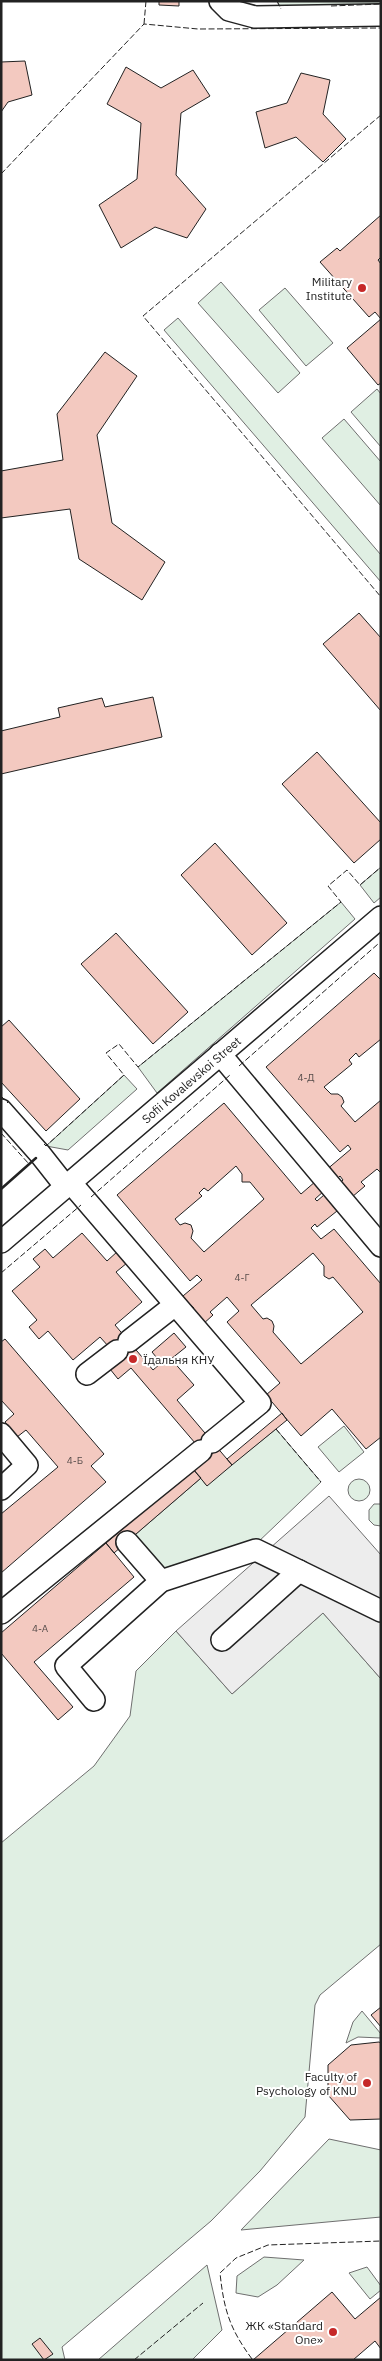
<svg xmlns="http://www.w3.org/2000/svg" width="382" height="2361" font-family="'IBM Plex Sans',sans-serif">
<rect width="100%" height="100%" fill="#fff"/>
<!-- green -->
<path fill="#e0efe3" stroke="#6f6f6f" d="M277,1h104v3l-100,5z
M221,282l79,91 -22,20 -80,-90z
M285,288l48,55 -27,23 -47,-56z
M178,318l203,237v27l-217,-252z
M377,389l4,5v53l-30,-35z
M344,419l37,43v44l-59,-68z
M381,867v30l-7,6 -14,-18z
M341,902l14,17 -198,174 -19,-26z
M124,1075l13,14 -69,61 -22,-4z
M344,1426l20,26 -25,20 -21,-25z
M276,1429l45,53 -65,62 -97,26 -30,-30 72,-62 5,7z
M348 1490a11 11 0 1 1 22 0a11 11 0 1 1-22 0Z
M374,1504h7v22l-7,-1 -5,-5v-10z
M323,1613l58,66v265l-61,51 -5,10 -10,112 -45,54 -49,50 -149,126 3,13h-64v-517l93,-77 36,-50 6,-45 40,-40 56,63z
M362,2011l19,23v4l-23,-1 -12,6 7,-21z
M329,2139l52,11v67l-140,13z
M264,2257l40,3 -27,25 -19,12 -22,-4 1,-17z
M207,2265l15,65 -30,30h-94z
M367,2267l14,19v4l-11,9 -21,-26z"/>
<!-- parking -->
<path fill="#ededed" stroke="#6f6f6f" d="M329,1496l52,59v124l-58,-66 -91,81 -56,-63z"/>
<!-- building -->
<path fill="#f3c9c0" stroke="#222" fill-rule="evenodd" d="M159,1h20v5l-20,-1z
M25,61l7,34 -24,7 -7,10v-50z
M126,67l35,21 32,-18 17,26 -29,17 -5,62 30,34 -19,29 -32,-11 -34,21 -22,-43 38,-26 4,-56 -34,-19z
M301,73l29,7 -7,34 23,25 -23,23 -27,-25 -31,11 -9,-36 31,-9z
M381,215v42l-3,3 3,4v119l-3,2 -31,-37 34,-29 -6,-7 -6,5 -49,-55 17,-14 3,3z
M105,352l32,24 -40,59 15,88 53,39 -23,38 -63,-41 -9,-50 -69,9v-47l62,-11 -6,-46z
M359,613l22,25v73l-58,-67z
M153,697l9,40 -161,37v-43l59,-14 -2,-9 44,-10 3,9z
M317,752l64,71v16l-27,24 -72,-79z
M215,843l72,80 -35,32 -71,-80z
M116,933l72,79 -35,32 -72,-80z
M374,973l7,7v59l-22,18 -3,-4 -7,7 3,4 -28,23 7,7h7l4,3 2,5 -3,4 14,16 26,-22v73l-4,-4 -16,13 4,4 -13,11 -12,-14 3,-3 -3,-4 -6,6 -9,-11 26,-22 -3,-4 -8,7 -74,-85z
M9,1020l71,79 -34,32 -45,-49v-55z
M224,1103l77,91 15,-13 8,10 -9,8 2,2 7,-6 13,16 -20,16 -2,-3 -4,4 10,11 13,-10 47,55v153l-15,12 -34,-40 -31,27 -35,-41 14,-12 -53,-61 12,-11 -12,-14 -17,15 3,3 -11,10 -11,-14 3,-3 -4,-4 -6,5 -7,-8 25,-21 -5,-5 -7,6 -73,-86zM236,1166l6,8v8h8l14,17 -60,53 -13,-14 2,-7 -2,-6 -6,-2 -5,2 -5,-6 27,-23 -3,-3 5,-5 4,3zM313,1253l11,13v10l5,3 4,-2 30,35 -62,52 -28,-32 1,-6 -2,-5 -5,-3 -4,1 -12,-14z
M82,1233l25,28 11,-10 9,12 -11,9 26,30 -27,23 38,45 8,-7 -9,-11 22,-19 12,14 -15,12 23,26 -17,15 55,65 -25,21 -14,-17 14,-12 -76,-89 -13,11 -8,-10 -1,-22 -9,-10 -27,23 -25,-29 -9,8 -10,-12 8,-7 -25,-29 28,-24 -7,-8 12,-10 8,9z
M5,1339l99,115 -13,12 15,16 -105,91v-59l57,-47 -32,-37 -9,7 -12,-15 9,-8 -13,-14v-58z
M282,1413l5,7 -55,45 -5,-6z
M193,1469l8,9 -87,75 -8,-10z
M106,1543l28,34 -100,85 39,45 -15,13 -57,-67v-20z
M381,2007v20l-10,-12z
M379,2042l2,1v76l-31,1 -22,-25v-30l23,-20z
M332,2292l23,27 26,-22v52l-6,-8 -22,19h-100z
M40,2338l13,16 -9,6 -12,-16z"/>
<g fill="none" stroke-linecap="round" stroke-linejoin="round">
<defs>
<g id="minor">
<path d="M220,1l9,9 26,7 126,-2"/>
<path d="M220,1054l161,192"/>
<path d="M1,1110l39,44 26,33"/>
<path d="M71,1183l189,220 -48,39"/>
<path id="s1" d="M1,1242l380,-325"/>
<path d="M129,1341l46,-36"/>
<path d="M87,1374l30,-23"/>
<path d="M1,1434l26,31 -26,24"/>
<path d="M127,1542l34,39"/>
<path d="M1,1613l200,-162"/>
<path d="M222,1640l77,-69"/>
<path d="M94,1700l-28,-34 95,-85 95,-31 125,61"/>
</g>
</defs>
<!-- minor casing -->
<use href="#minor" stroke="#222" stroke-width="24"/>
<!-- minor -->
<use href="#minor" stroke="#fff" stroke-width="21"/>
<!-- fence -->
<path stroke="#222" stroke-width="1" stroke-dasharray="6 2.5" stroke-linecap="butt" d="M277,1l4,8
M331,6l50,-2
M144,24l2,-23
M381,115l-238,201 238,281
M1,174l143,-150 54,5 183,-1
M239,1066l139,-122
M1,1096l7,7
M1,1133l28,31 -28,25
M44,1144l2,2 78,-71 -18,-22 13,-9 19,23 203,-165 -13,-16 19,-16 13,15 21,-18
M91,1197l139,-122
M1,1273l80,-68
M276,1429l45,53
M252,2359c-22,-30 -28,-48 -32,-86l16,-15 32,-13 113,-4
M134,2360l69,-57"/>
<!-- wall -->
<path stroke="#222" stroke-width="2.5" d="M1,1189l35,-31"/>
</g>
<!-- markers -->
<g fill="#c62828" stroke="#fff" stroke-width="2">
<circle cx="362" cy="288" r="5"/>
<circle cx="133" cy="1359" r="5"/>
<circle cx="367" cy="2083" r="5"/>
<circle cx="333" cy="2332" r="5"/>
</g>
<g text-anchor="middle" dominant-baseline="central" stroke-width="4" stroke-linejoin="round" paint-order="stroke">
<!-- number labels -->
<g font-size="10" fill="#564c4a">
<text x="306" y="1077">4-Д</text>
<text x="242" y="1277">4-Г</text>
<text x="75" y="1460">4-Б</text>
<text x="40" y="1628">4-А</text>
</g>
<!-- poi labels -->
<g font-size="12" fill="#222" stroke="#fff" text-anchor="end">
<text x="352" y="281">Military<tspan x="352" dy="14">Institute</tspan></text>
<text x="143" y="1359" text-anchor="start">Їдальня КНУ</text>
<text x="357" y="2076">Faculty of<tspan x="357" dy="14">Psychology of KNU</tspan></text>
<text x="323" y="2325">ЖК «Standard<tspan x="323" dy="14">One»</tspan></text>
</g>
<!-- street labels -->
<g font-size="12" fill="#222" stroke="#fff">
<text stroke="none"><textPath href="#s1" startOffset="250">Sofii Kovalevskoi Street</textPath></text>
</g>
</g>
<!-- border -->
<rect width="382" height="2361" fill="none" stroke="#222222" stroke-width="5"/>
</svg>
